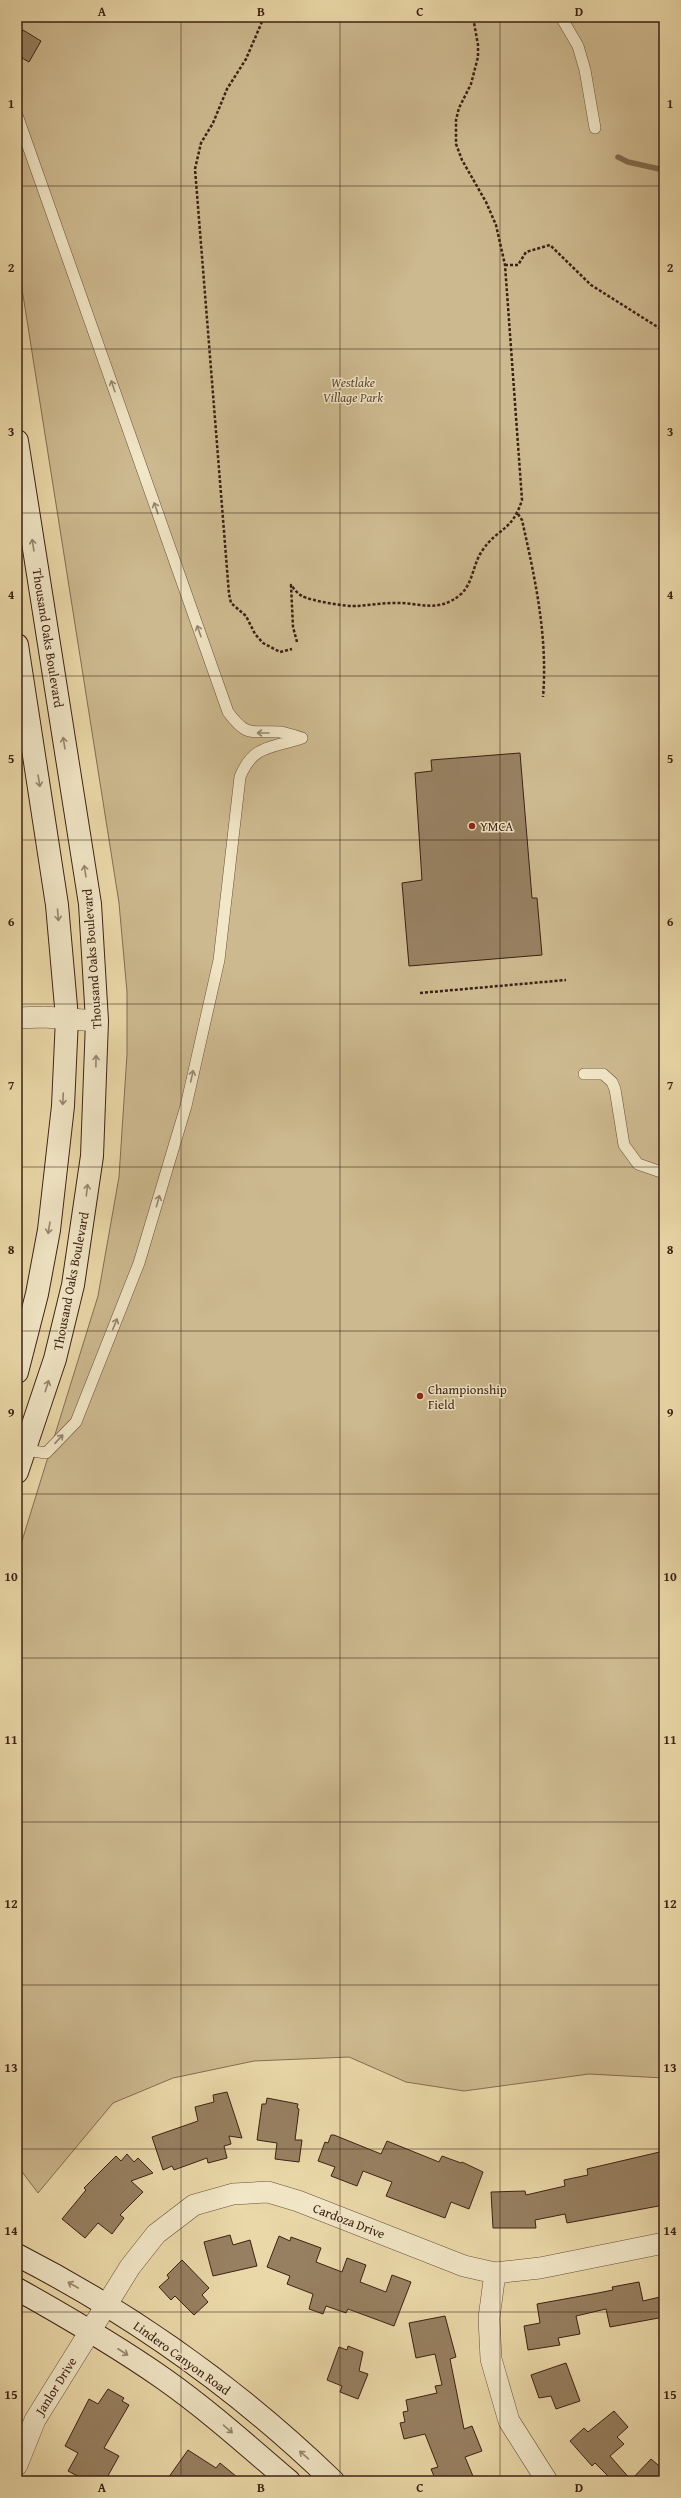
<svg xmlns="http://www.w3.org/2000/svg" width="681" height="2498" font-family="'Gentium Book Plus',serif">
<rect width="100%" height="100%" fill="#ead8a8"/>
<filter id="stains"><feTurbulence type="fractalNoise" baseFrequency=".005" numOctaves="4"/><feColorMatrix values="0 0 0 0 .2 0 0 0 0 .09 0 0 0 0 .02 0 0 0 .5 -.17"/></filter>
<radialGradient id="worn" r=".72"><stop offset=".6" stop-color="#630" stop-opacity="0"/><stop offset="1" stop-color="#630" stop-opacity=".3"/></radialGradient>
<!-- green -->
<path fill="#cdb98f" stroke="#856d52" d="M17,17h647v2061l-75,-4 -125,17 -58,-9 -57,-25 -95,4 -81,17 -60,25 -75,90 -21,-28v-608l81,-261 21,-119 8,-123v-62l-8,-89 -102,-646z"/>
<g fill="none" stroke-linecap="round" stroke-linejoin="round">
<!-- stream -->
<path stroke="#816a4f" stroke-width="5.5" d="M618,157l10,5 36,8"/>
</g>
<!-- building -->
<path fill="#978061" stroke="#3d2115" d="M23,30l18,11 -12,21 -12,-7v-15z
M520,753l12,145h5l5,57 -133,11 -7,-83 20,-3 -7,-107 17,-2 -1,-11z
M227,2092l15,46 -13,-2 2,8 -7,2 3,12 -19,5 -1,-5 -33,12 -2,-4 -9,4 -11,-33 46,-16 -3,-14 19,-5 -1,-7z
M267,2098l31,6 -1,4 2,1 -4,31h7l-3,22 -24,-3 2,-16 -20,-3 5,-36h4z
M331,2135h3l47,19 6,-13 52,21 3,-6 19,7 1,-1 21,10 -14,37 -18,-7 -6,16 -59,-22 6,-14 -29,-11 -6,15 -26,-10 4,-9 -17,-6 7,-19 3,1z
M664,2151v54l-97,18 -2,-9 -30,6 1,8h-43l-2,-36 34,-1 1,4 39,-9 -1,-6 24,-5 -1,-6z
M127,2154l7,8 4,-4 15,15 -22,8 12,11 -23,23 4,3 -12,16 -14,-11 -13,15 -23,-19 24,-29 -2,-2 32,-32 5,5z
M230,2235l3,10 17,-5 7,26 -44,10 -9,-34z
M279,2236l11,5 1,-4 30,11 -5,14 26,10 5,-14 19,7 -6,17 26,10 6,-17 19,7 -17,44 -46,-17 -2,4 -20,-7 -3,8 -14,-5 4,-15 -26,-10 3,-8 -23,-9z
M182,2260l27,28 -7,7 6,7 -14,13 -19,-19 -4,4 -12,-13 10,-9 -2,-3z
M639,2282l4,19 21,-5v21l-54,10 -4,-18 -30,7 4,18 -22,4 2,7 -32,5 -4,-24 16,-3 -3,-19 61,-11 15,-3 -1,-3z
M445,2316l11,41 -6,2 14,70 8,-3 10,25 -17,6 10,24h-39l-5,-12 7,-2 -13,-33 -21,5 -4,-16 5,-1 -2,-10 5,-1 -2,-11 31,-7 -2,-7 7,-1 -7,-31 -19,4 -7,-35z
M348,2346l15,6 -4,19 9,3 -10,25 -18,-7 2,-6 -15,-6 12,-33 8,3z
M566,2363l14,38 -24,8 -5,-13 -12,2 -8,-23z
M108,2389l16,9 -2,3 7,4 -25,43 15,8 -14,25h-18l-19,-10 10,-18 -13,-7 24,-47 9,5z
M614,2411l14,16 -11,10 7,7 -14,12 21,24 20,-21 13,11v11h-51l-18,-18 -3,3 -22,-25 14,-13 4,4z
M188,2450l28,18 4,-5 22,18h-76z"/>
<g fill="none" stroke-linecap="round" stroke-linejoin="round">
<defs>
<path id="service" d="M561,17l17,29 7,24 10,58
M17,115l211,597c20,27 24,18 52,20 7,1 15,4 22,6
M584,1074h19l9,8 3,7 9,56 14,19 26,9
M26,1450l20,3 30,-31 63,-159 47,-157 33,-146 21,-183c13,-33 33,-29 62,-39"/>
<path id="minor" d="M17,1018l27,-1 53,4
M495,2273l-6,45 2,41 18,62 38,60
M17,2465l18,-45 95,-153 26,-33 38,-29 39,-11 35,-2 30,9 166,65 31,7 45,-5 124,-25"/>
<path id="secondary" d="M17,441l73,463 7,117 -5,135 -19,129 -18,74 -38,113
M17,645l40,260 10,113 -4,88 -14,124 -12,64 -20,78
M17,2255c115,59 223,136 316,226
M17,2289c50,28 100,57 147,90 44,31 84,67 125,102"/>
</defs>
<!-- service casing -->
<use href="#service" stroke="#684f3a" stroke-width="12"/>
<!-- minor casing -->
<use href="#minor" stroke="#684f3a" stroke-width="22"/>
<!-- secondary casing -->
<use href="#secondary" stroke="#3d2115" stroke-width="24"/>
<!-- path -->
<path stroke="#3d2115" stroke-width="2.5" stroke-dasharray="3 2" stroke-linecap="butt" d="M264,17l-18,42 -19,30 -14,34 -12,20 -6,26 34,425 2,9 15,13 9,18 8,9 17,9 12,-3
M505,265h13l8,-13 24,-7 41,40 73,46
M518,514l4,6c13,58 26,117 21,177
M297,642l-4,-15 -2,-42c3,4 7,9 11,11 9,5 46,11 56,10 12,-1 24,-3 36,-3 25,-1 44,11 67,-9 12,-11 12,-30 21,-43 15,-23 30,-19 40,-51l-17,-235 -9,-40 -10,-23 -24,-42 -6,-16v-24l3,-12 12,-24 7,-27v-12l-5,-28
M420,993l146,-13"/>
<!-- service -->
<use href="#service" stroke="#f1e6c6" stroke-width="11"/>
<!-- minor -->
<use href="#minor" stroke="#f1e6c6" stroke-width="21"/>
<!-- secondary -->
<use href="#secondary" stroke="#f1e6c6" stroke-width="22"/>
</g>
<!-- one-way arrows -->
<defs><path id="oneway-shaft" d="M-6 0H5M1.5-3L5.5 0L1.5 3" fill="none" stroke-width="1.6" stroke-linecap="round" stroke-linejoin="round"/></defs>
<g stroke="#97846e">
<use href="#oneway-shaft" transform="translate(113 386) rotate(-109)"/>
<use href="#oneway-shaft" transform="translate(156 508) rotate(-109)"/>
<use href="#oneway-shaft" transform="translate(33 545) rotate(-99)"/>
<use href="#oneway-shaft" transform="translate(199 631) rotate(-109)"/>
<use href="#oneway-shaft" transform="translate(263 733) rotate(180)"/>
<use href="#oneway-shaft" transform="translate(64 743) rotate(-99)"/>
<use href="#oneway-shaft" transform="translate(39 781) rotate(81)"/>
<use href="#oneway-shaft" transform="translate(85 871) rotate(-99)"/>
<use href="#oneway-shaft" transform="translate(58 915) rotate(85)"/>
<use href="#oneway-shaft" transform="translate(96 1061) rotate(-89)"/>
<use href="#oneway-shaft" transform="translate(192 1076) rotate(-77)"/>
<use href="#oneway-shaft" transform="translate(63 1099) rotate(93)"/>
<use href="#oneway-shaft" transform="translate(87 1190) rotate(-83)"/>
<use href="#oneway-shaft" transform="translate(158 1201) rotate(-74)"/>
<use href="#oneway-shaft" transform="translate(49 1228) rotate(99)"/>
<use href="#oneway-shaft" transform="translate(115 1324) rotate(-68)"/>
<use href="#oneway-shaft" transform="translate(47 1386) rotate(-72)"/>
<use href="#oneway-shaft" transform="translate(59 1439) rotate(-47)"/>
<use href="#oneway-shaft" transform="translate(73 2285) rotate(-150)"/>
<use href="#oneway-shaft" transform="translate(123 2352) rotate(33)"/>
<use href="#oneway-shaft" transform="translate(228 2429) rotate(41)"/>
<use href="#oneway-shaft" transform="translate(304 2455) rotate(-139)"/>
</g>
<!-- grid -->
<path fill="none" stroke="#3d2115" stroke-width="1" stroke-opacity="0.55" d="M181,17v2464M340,17v2464M500,17v2464M17,186h647M17,349h647M17,513h647M17,676h647M17,840h647M17,1004h647M17,1167h647M17,1331h647M17,1494h647M17,1658h647M17,1822h647M17,1985h647M17,2149h647M17,2312h647"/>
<!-- markers -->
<g fill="#8f2418" stroke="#f1e6c6" stroke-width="1.5">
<circle cx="472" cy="826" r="4"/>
<circle cx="420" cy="1396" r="4"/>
</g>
<g text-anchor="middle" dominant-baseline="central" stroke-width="3" stroke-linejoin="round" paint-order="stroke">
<!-- park labels -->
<g font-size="13" font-style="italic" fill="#614734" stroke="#f1e6c6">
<text x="353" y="382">Westlake<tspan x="353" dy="15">Village Park</tspan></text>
</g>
<!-- street labels -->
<g font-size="13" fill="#3d2115" stroke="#f1e6c6">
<text transform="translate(48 638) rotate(81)">Thousand Oaks Boulevard</text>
<text transform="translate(92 959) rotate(-94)">Thousand Oaks Boulevard</text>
<text transform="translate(71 1281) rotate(-79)">Thousand Oaks Boulevard</text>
<text transform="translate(349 2221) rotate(21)">Cardoza Drive</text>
<text transform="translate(182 2358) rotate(36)">Lindero Canyon Road</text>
<text transform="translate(56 2386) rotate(-58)">Janlor Drive</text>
</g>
<!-- poi labels -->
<g font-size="13" fill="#3d2115" stroke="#f1e6c6" text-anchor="start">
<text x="480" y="826">YMCA</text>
<text x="428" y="1389">Championship<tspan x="428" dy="15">Field</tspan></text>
</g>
</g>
<!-- margin -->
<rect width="681" height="2498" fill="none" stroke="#ead8a8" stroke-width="44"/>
<rect x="22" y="22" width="637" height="2454" fill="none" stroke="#3d2115" stroke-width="1.5"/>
<g font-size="13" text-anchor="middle" font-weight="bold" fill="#3d2115">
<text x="102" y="16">A</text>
<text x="261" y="16">B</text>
<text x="420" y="16">C</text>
<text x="579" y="16">D</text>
<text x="11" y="108">1</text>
<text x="670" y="108">1</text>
<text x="11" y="272">2</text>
<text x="670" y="272">2</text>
<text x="11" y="436">3</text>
<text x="670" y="436">3</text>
<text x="11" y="599">4</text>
<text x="670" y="599">4</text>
<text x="11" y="763">5</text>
<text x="670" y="763">5</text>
<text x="11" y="926">6</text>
<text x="670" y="926">6</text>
<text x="11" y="1090">7</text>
<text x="670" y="1090">7</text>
<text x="11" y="1254">8</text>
<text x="670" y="1254">8</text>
<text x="11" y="1417">9</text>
<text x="670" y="1417">9</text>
<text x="11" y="1581">10</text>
<text x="670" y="1581">10</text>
<text x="11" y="1744">11</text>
<text x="670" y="1744">11</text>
<text x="11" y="1908">12</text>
<text x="670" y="1908">12</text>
<text x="11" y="2072">13</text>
<text x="670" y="2072">13</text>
<text x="11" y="2235">14</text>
<text x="670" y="2235">14</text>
<text x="11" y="2399">15</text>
<text x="670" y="2399">15</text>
<text x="102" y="2492">A</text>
<text x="261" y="2492">B</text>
<text x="420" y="2492">C</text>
<text x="579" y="2492">D</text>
</g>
<rect width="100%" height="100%" filter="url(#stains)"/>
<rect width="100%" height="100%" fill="url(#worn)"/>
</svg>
